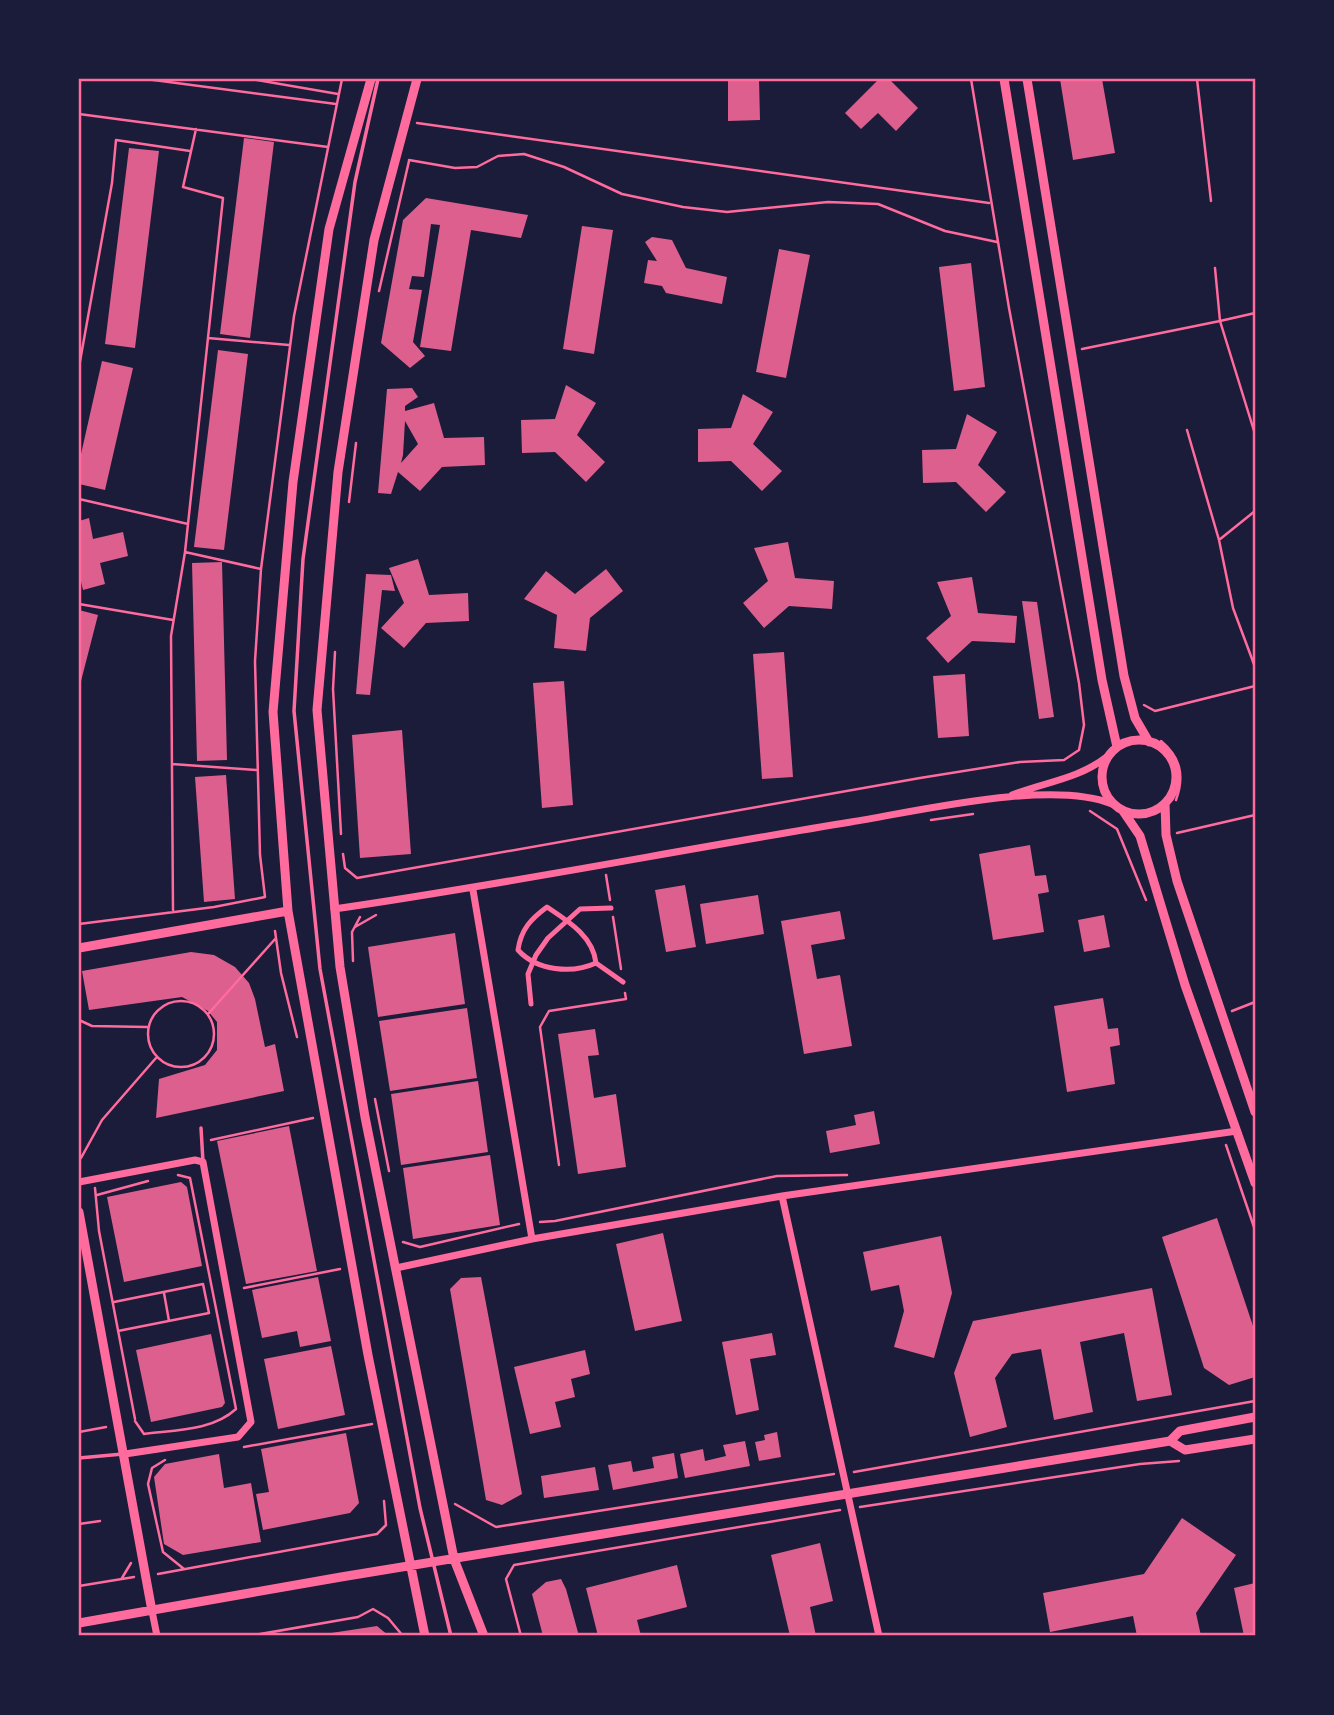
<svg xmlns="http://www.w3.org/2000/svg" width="1334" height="1715" font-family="Overpass,sans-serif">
<rect width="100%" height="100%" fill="#1b1b3a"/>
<!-- building -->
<path fill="#dd5f8e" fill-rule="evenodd" d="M728,79h31l1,41 -32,1z
M879,79h10l29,29 -22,23 -18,-18 -17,16 -16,-16z
M1060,79h42l13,74 -42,7z
M244,138l30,4 -24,196 -30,-4z
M129,148l30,3 -24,197 -30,-4z
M426,198l102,17 -7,23 -50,-8 -20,121 -31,-4 20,-122 -9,-1 -7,53 -12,-1 -3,13 13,1 -9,52 12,14 -15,12 -29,-25 22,-123z
M582,226l31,4 -19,124 -31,-5z
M652,237l20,3 14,28 41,9 -5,27 -56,-11 -4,-7 -18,-3 4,-23 9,1 -12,-19z
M779,249l31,6 -24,123 -30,-6z
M971,263l14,124 -31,4 -15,-124z
M218,350l30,4 -24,196 -30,-3z
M102,361l31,7 -28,122 -26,-6v-21z
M566,385l30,18 -19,32 28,27 -19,20 -31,-30 -33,1 -1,-33 34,-1z
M412,388l6,9 -13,9v5l29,-8 10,35 40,-1 1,28 -43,2 -22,24 -22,-19 -7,22 -13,-1 9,-104zM405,421l13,23 -17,19 2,-8z
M743,394l30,18 -20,32 29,27 -20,20 -31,-30 -33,1v-33l33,-1z
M967,414l30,18 -19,33 28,27 -20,20 -30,-30 -33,1 -1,-33 34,-1z
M89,518l4,21 30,-7 5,24 -28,7 5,21 -22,6 -4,-17v-52z
M788,542l7,36 39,3 -2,28 -43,-3 -25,22 -21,-25 25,-22 -14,-33z
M418,559l11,36 39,-2 1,28 -43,2 -22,25 -23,-20 23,-25 -15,-35z
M222,562l5,198 -30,1 -5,-198z
M606,569l17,22 -33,27 -4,33 -32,-3 3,-33 -33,-16 22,-28 29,23z
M366,574l25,1 4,16 -13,-1 -12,105 -14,-1z
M972,577l6,36 39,3 -2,27 -43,-2 -24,22 -22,-25 25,-22 -14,-34z
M1022,601l15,1 17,115 -15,2z
M79,610l19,5 -18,70h-1z
M784,652l9,125 -31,2 -9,-125z
M965,674l4,62 -31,2 -5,-62z
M564,681l9,124 -31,3 -9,-125z
M402,730l9,124 -51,4 -8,-123z
M226,775l9,124 -31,3 -9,-125z
M1030,845l5,31 11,-1 3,17 -11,2 6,38 -51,8 -14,-86z
M685,885l11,62 -30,5 -11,-62z
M758,895l6,39 -58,10 -6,-40z
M840,911l5,28 -34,6 6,34 23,-4 12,71 -48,8 -23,-133z
M1104,915l6,32 -26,5 -6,-32z
M455,933l10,71 -87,13 -10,-70z
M191,952l23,3 21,12 14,16 6,16 10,48 10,-3 9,47 -128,27 3,-39 46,-14 12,-15v-28l-9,-11 -26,-14 -93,13 -7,-39z
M1103,998l5,31 10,-1 2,17 -10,2 5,37 -48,8 -13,-86z
M467,1008l10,70 -87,13 -11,-70z
M595,1029l4,26 -11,1 6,42 22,-4 10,73 -48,7 -20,-140z
M478,1081l10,71 -87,13 -10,-71z
M874,1111l6,33 -50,9 -4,-22 30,-6 -2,-10z
M289,1126l28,145 -71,13 -29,-143z
M490,1155l10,70 -87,14 -10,-71z
M181,1182l6,5 15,79 -78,16 -17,-85z
M1217,1218l38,114v45l-26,8 -25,-17 -42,-131z
M663,1233l19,88 -47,10 -19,-87z
M941,1236l11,57 -18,65 -40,-11 10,-36 -5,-26 -28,6 -8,-39z
M318,1277l13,64 -31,6 -3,-16 -35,7 -10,-48z
M481,1277l41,217 -20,11 -16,-5 -36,-211 11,-11z
M1152,1288l20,107 -35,6 -13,-68 -44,9 13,70 -39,8 -13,-71 -29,5 -17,24 12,49 -37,10 -16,-64 19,-52z
M772,1333l4,22 -26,4 9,51 -23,5 -14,-73z
M211,1334l14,69 -3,4 -71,15 -15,-72z
M331,1346l14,69 -67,14 -14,-70z
M585,1350l5,24 -19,5 4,18 -20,5 6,25 -31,7 -16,-67z
M777,1432l4,25 -22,4 -4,-19 10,-2 -1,-5z
M346,1433l13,70 -9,10 -87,17 -7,-36 13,-2 -8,-43z
M745,1441l5,25 -65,12 -5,-24 23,-5 2,12 21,-5 -3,-11z
M674,1453l4,25 -65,12 -5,-25 23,-4 2,11 21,-4 -2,-11z
M219,1454l5,34 27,-5 10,59 -78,13 -19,-11 -10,-67 11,-13z
M595,1467l4,23 -55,8 -3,-22z
M1182,1518l54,37 -40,58 5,23h-46l-1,-3 -17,3 -4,-20 -83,16 -7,-39 101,-19z
M820,1543l13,58 -23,6 6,29h-26l-19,-81z
M677,1565l10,42 -50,13 4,16h-43l-12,-48z
M561,1579l5,10 13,47h-36l-11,-42 14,-12z
M1255,1583v53h-11l-10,-48z
M377,1626l12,10h-71v-1z"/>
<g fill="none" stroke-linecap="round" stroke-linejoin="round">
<!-- path -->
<path stroke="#ff6b9d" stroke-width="2.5" d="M146,79l190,25
M251,79l87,15
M1197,79l14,122
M79,114l249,33
M417,123l572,80
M409,160l46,8 22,-1 21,-11 26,-2 40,13 58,27 61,13 44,5 101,-10 50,2 67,27 52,11
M379,291l30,-130
M1255,313l-35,8 35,113
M208,338l81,7
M1082,349l138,-28 -5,-53
M79,367l33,-184 4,-43 74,11
M1187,430l32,110
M79,499l109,25
M349,502l7,-59
M185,552l38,-354 -40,-11 13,-58
M79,604l94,16
M335,652l-2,37 8,145
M1255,667l-22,-59 -14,-68 36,-29
M1144,705l11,6 100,-25
M1161,741c19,16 24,34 15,59
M172,764l84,6
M1090,811l27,18 29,71
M931,820l42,-6
M1177,833l78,-18
M343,854l2,14 12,10 563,-100 100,-16 44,-2 15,-10 5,-25 -5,-42 -70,-375 -38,-229
M606,875l4,25
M173,910l-2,-274 14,-84 76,17
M613,917l8,52
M79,924l135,-17 51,-10 -5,-42 -5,-194 6,-92 33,-253 48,-237
M355,927l21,-12
M275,931l6,42 16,64
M353,961l-1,-29 8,-15
M148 1034a33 33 0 1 1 66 0a33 33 0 1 1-66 0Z
M1232,1011l23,-9
M208,1014l68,-76
M79,1020l13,6 55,1
M375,1099l14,72
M211,1140l102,-22
M1226,1145l29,85
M81,1158l21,-38 54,-62
M559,1165l-19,-138 9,-16 77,-12 -1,-6
M95,1188l4,43 36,188
M97,1195l51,-14
M540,1222l15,-1 222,-45 70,-1
M403,1242l17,5 99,-23
M244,1288l96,-19
M164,1293l5,28
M114,1302l89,-18 6,29 -91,18
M135,1421l9,13c31,-4 68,-3 92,-25l-46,-231 -12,-3
M79,1432l27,-5
M244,1447l128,-23
M165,1460l-13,8 -4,16 15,68 21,17
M854,1472l401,-71
M455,1504l41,23 338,-53
M860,1507l280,-43 39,-3
M79,1524l21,-3
M158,1574l219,-40 9,-9 -2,-24
M122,1578l9,-15
M79,1586l55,-9
M249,1636l109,-19 15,-8 15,9 15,18
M521,1636l-15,-57 8,-14 326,-55"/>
<!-- service -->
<path stroke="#ff6b9d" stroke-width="3.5" d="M378,79l-23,103 -52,377 -9,152 26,258 100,539 31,128
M201,1128l2,34
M79,1458l44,-4"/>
<!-- pedestrian -->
<path stroke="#ff6b9d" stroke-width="5" d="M596,963c-24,11 -59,8 -78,-13 3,-21 13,-31 29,-43 21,14 46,29 49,56l27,19
M531,1004l-3,-30 8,-19 12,-17 32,-29 31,-1"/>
<!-- minor -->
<path stroke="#ff6b9d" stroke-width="7" d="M1012,795c33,-13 67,-16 96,-39
M473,890l59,349
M334,909c173,-25 345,-59 517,-87 68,-11 201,-43 261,-18
M79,1182l116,-22 8,2 48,260 -13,15 -113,17
M782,1196l97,440
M396,1268l136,-29 250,-43 455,-65
M152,1611l5,25"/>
<!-- tertiary -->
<path stroke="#ff6b9d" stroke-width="9" d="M371,79l-42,150 -36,253 -20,230 15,199 80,444 57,281
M417,79l-43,161 -36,232 -21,238 23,257 25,150 89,442 30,77
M1004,79l98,601 15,67
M1027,79l97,597 11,42 14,24
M1102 777a37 37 0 1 1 74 0a37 37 0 1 1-74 0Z
M1165,803l1,32 11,46 78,231
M1123,811l17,25 45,149 70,198
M79,948l209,-37
M79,1212l73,399
M1170,1441l15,9 70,-11
M79,1623l262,-46 829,-136 10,-10 75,-14"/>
</g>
<!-- border -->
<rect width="1334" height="1715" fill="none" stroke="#1b1b3a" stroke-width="161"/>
<rect x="80" y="80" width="1174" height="1554" fill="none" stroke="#ff6b9d" stroke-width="2.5"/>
</svg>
